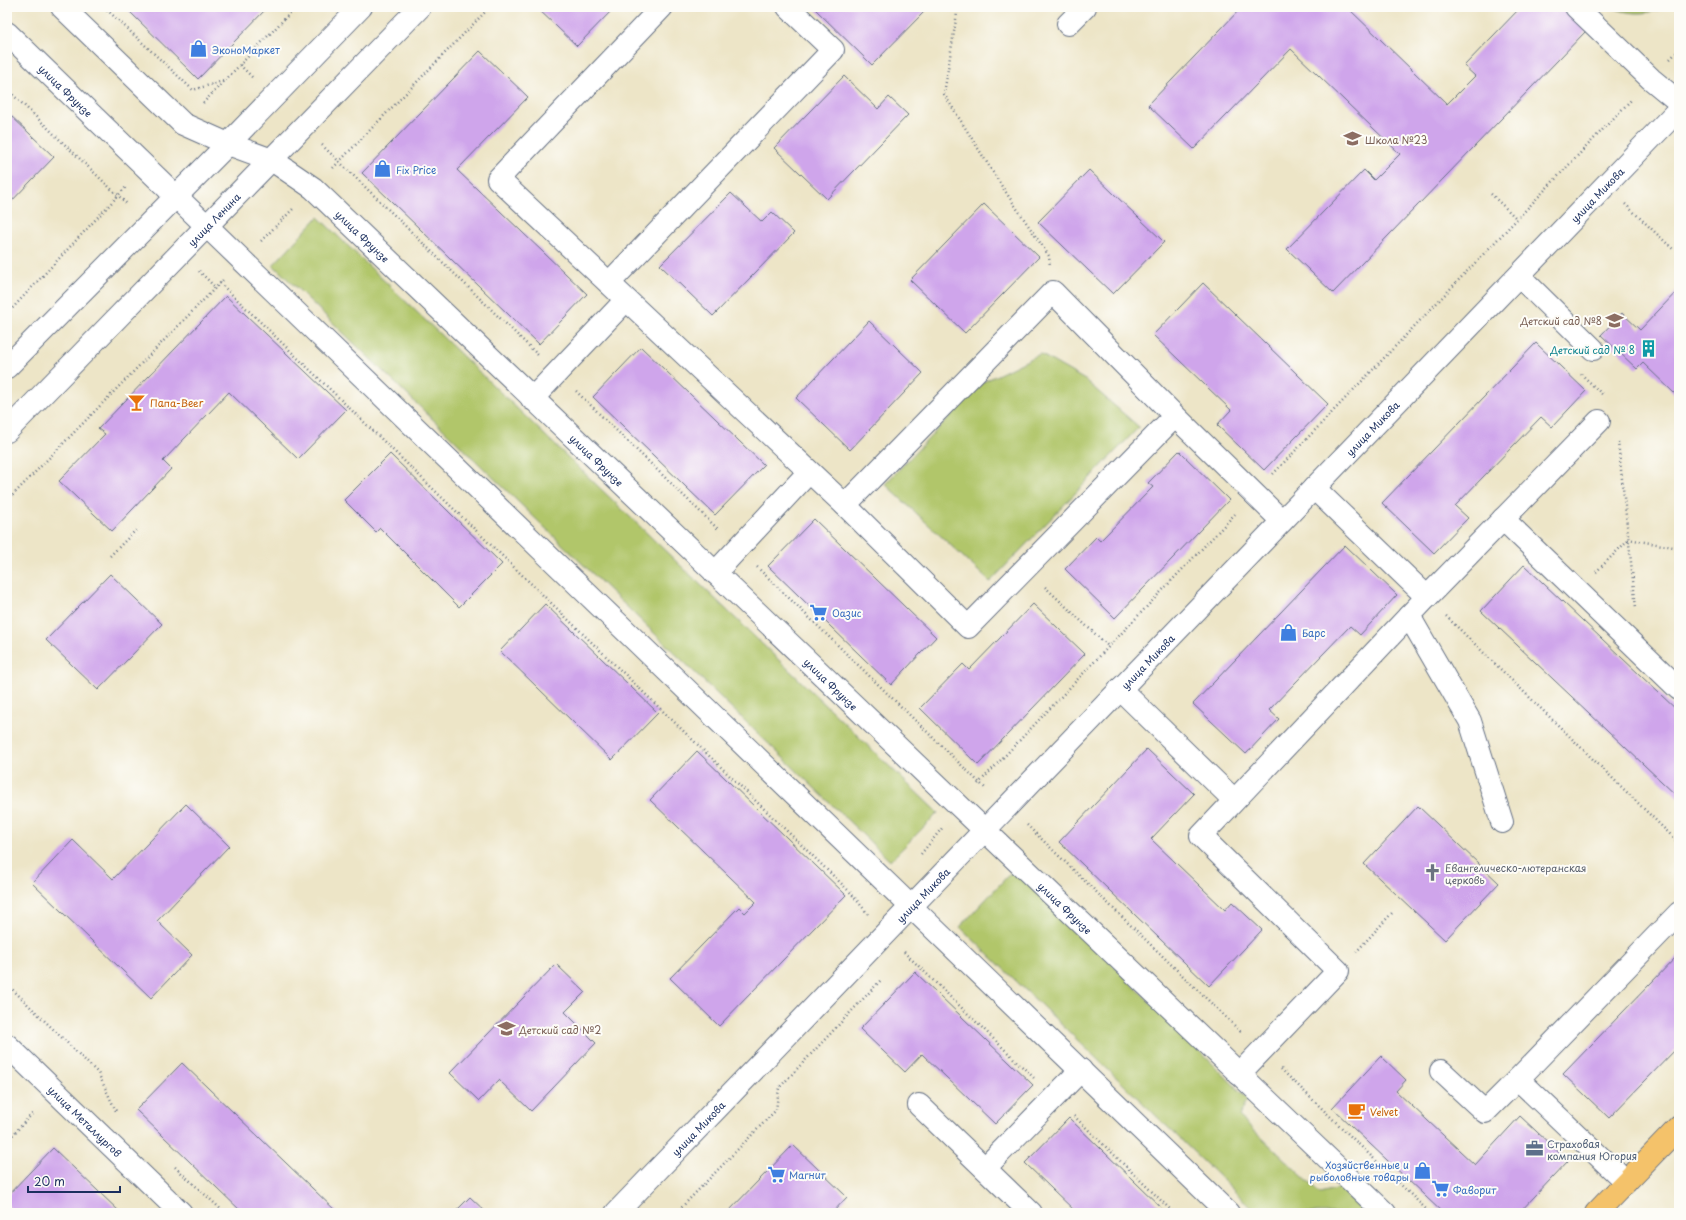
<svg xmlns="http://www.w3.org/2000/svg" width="1686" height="1220" font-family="'Playpen Sans',sans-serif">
<rect width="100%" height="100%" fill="#fdfcf7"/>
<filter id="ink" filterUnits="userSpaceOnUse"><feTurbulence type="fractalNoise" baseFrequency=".025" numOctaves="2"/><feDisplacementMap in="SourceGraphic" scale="8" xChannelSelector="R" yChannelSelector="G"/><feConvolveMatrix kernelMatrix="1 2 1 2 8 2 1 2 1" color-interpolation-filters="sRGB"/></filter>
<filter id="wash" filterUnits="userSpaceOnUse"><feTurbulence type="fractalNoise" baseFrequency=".012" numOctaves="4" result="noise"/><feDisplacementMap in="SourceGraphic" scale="16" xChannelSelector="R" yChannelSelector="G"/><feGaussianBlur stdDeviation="0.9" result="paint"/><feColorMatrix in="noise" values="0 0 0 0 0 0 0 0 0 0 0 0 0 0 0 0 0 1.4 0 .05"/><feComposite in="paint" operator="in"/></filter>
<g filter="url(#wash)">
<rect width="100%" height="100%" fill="#ede5c7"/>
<!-- green -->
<path fill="#b1c66a" stroke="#667a64" d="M1611,7h55c-19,8 -36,8 -55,0z
M318,217l620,596 -48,48 -617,-596z
M1040,354l45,26 54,47 -149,155 -105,-98 98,-102z
M1015,868l233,231 -9,17 81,77 19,-5 26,25h-108l-297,-286z"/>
<g id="blocks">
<!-- building -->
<path fill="#cfa5eb" d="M125,7h143l-70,72z
M536,7h79l-38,39z
M813,7h106l5,5 -52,53z
M1242,7h105l100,97 28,-28 -11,-10 57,-59h41l24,24 -253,262 -46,-44 77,-79 10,10 26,-26 -109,-105 -97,100 -46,-44z
M480,51l48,46 -71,73 130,124 -48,50 -177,-171z
M844,76l34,33 11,-12 19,18 -81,84 -53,-51z
M7,112l47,45 -47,49z
M1089,170l75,72 -51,52 -75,-72z
M731,193l31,29 10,-10 22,21 -81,83 -53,-51z
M984,204l55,53 -74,76 -55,-53z
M1203,283l125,121 -64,66 -47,-45 14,-15 -78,-75z
M1679,289v101l-4,4 -32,-31 -6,6 -36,-34 21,-22 18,17z
M226,296l120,114 -48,49 -69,-67 -66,69 8,8 -59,62 -53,-50 46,-47 -7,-5z
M869,321l54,52 -73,77 -54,-52z
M1536,343l50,48 -34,36 -11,-10 -86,89 13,12 -34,35 -52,-50z
M641,347l123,118 -49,50 -122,-118z
M1179,451l50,49 -114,118 -50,-49 31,-32 4,4 53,-54 -5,-4z
M390,454l112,110 -43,43 -79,-79 -4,4 -32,-32z
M814,519l122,118 -45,48 -123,-119z
M1345,545l52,50 -37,40 -10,-9 -81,84 10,9 -33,35 -53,-50z
M1524,565l155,147v86l-198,-187z
M110,574l52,50 -64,66 -52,-50z
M545,604l113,109 -46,47 -112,-109z
M1033,604l52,50 -107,111 -58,-57 43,-44 6,6z
M1147,749l47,45 -43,45 74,71 7,-8 30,28 -53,56 -150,-144z
M697,751l149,144 -127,131 -49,-48 69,-71 6,6 11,-11 -106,-102z
M186,804l43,42 -72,75 35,34 -41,43 -119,-115 41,-43 40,39z
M1418,806l81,77 -54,57 -81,-76z
M1679,954v92l-70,72 -46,-44z
M556,964l29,28 -20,20 31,31 -65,68 -32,-31 -20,21 -29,-28z
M915,972l118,113 -38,39 -73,-70 -17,18 -45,-43z
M1381,1056l25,24 -10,11 79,74 45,-49 48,45 -49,52h-76l-111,-105z
M182,1063l156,150h-95l-107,-103z
M1069,1118l98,95h-90l-52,-50z
M793,1145l54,52 -15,16h-105z
M53,1148l68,65h-106l-8,-8v-9z
M470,1197l17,16h-33z"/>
</g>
</g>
<g filter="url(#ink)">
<use href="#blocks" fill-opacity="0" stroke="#646f83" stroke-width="1"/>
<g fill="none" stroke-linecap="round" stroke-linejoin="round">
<defs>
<g id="minor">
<path id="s1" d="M62,7l121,117 45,20 44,16 41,28 1072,1025"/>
<path d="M662,7l-164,172 347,326"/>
<path d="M1576,7l75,72 28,23"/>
<path d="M1068,24l17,-17"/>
<path id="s2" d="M7,33l1221,1180"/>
<path d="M1519,276l74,73"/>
<path d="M609,283l224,-233 -45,-43"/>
<path d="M7,367l221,-223 133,-137"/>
<path d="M532,399l94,-99"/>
<path d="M1175,416l-207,211 -123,-122 208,-213 122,124 107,105"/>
<path id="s3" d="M7,431l413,-424"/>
<path d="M1314,488l113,109 172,-176"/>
<path d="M1503,519l176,170"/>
<path d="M715,573l94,-101"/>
<path d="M1409,616l61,105 32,101"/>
<path d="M1120,689l114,111"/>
<path id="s4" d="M7,1045l174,168"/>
<path d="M1441,1071l44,41 33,-33"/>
<path d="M1239,1074l99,-103 -137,-135 226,-239"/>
<path d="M919,1105l112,108"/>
<path d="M985,1168l96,-98"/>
<path d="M1626,1182l-108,-103 161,-166"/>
<path id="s5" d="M616,1213l1063,-1104"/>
</g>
<path id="major" d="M1596,1213l83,-86"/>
</defs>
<!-- minor casing -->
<use href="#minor" stroke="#646f83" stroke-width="24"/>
<!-- major casing -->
<use href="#major" stroke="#646f83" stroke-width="24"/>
<!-- path -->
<path stroke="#646f83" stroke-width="2.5" stroke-dasharray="1 3" stroke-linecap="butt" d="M104,7l89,83 33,-10
M958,7l-14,87 57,91 48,71 1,10
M1670,59l9,-9
M240,65l14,14
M7,89l121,116
M203,103l93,-96
M322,145l216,210
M333,168l157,-161
M1491,194l26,25
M1625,204l49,46
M261,241l33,-33
M199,271l17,17
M220,283l630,609 18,22
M7,314l120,-128
M1581,374l21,20
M576,391l143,139
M1618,442l18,166
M1273,474l359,-375
M7,501l217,-222
M1628,539l51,9
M110,556l27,-27
M757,567l229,222
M1596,572l32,-32
M1045,587l64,60
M1446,616l233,227
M978,784l257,-270
M1027,825l215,208
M921,854l22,-27
M904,952l130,126
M1356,952l36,-39
M7,984l91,89 18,38
M1281,1069l149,144
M1074,1116l100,97
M7,1141l27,-29
M175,1167l50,46
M676,1213l100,-103 3,-22 102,-108"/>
<!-- minor -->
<use href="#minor" stroke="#fff" stroke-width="22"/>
<!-- major -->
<use href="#major" stroke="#f4c26a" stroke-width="22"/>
</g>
</g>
<!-- icons -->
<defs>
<symbol id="shop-bare" viewBox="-9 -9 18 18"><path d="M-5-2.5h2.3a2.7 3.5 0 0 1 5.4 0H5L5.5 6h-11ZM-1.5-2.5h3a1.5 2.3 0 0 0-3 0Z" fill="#3f7fe0" stroke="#fdfcf7" stroke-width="2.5" paint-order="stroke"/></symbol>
<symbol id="school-bare" viewBox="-9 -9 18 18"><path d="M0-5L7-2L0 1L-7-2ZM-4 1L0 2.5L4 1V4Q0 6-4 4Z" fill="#8d6e63" stroke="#fdfcf7" stroke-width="2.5" paint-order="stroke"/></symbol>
<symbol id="building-bare" viewBox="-9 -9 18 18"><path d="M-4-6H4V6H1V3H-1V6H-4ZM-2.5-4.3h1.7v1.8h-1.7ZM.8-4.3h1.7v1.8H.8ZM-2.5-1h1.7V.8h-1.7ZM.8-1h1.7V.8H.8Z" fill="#0f9aa8" stroke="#fdfcf7" stroke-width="2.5" paint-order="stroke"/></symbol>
<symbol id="bar-bare" viewBox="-9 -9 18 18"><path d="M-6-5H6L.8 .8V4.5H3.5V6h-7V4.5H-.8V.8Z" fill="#e8710a" stroke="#fdfcf7" stroke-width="2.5" paint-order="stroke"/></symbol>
<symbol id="supermarket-bare" viewBox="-9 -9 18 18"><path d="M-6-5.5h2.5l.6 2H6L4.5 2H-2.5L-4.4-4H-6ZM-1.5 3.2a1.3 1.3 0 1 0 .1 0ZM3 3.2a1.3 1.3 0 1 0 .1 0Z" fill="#3f7fe0" stroke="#fdfcf7" stroke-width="2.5" paint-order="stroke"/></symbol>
<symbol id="church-bare" viewBox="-9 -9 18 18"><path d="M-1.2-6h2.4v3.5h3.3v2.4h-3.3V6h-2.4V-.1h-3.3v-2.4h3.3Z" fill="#6b7280" stroke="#fdfcf7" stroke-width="2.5" paint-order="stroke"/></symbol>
<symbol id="cafe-bare" viewBox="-9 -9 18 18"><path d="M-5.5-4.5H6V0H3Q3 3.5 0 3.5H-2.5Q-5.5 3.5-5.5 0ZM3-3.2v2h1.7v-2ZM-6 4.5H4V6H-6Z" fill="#e8710a" stroke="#fdfcf7" stroke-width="2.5" paint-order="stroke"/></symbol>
<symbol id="office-bare" viewBox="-9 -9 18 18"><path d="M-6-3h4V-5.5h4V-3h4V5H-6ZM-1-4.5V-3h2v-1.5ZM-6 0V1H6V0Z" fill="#5c6f8a" stroke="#fdfcf7" stroke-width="2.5" paint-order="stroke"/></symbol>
</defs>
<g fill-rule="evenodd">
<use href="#shop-bare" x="186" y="36" width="25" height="25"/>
<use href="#school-bare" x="1340" y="126" width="25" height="25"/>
<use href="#shop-bare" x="370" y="156" width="25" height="25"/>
<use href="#school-bare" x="1602" y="308" width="25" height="25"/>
<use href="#building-bare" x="1636" y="336" width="25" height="25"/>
<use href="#bar-bare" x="124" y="390" width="25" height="25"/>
<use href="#supermarket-bare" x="806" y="600" width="25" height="25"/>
<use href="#shop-bare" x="1276" y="620" width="25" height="25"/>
<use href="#church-bare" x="1420" y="860" width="25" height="25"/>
<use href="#school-bare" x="494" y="1016" width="25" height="25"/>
<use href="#cafe-bare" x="1344" y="1098" width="25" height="25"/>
<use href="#office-bare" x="1522" y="1136" width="25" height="25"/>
<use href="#shop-bare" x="1410" y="1158" width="25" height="25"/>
<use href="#supermarket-bare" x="764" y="1162" width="25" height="25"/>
<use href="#supermarket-bare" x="1428" y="1176" width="25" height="25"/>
</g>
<g text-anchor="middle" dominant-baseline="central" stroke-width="4" stroke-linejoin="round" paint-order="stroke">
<!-- shop labels -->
<g font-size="10" fill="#366cbe" stroke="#fdfcf7" text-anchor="start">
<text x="212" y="49">ЭконоМаркет</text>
<text x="396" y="169">Fix Price</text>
<text x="832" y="612">Оазис</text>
<text x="1302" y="632">Барс</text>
<text x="1409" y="1164" text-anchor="end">Хозяйственные и<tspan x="1409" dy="12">рыболовные товары</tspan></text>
<text x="789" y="1174">Магнит</text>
<text x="1453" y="1189">Фаворит</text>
</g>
<!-- street labels -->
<g font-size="10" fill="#1b2f5e" stroke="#fdfcf7">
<text stroke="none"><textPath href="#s2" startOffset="82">улица Фрунзе</textPath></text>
<text stroke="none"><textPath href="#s5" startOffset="1414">улица Микова</textPath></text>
<text stroke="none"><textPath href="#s3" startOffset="296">улица Ленина</textPath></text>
<text stroke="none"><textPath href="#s1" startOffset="383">улица Фрунзе</textPath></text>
<text stroke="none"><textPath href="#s5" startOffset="1090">улица Микова</textPath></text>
<text stroke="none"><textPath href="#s1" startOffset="707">улица Фрунзе</textPath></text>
<text stroke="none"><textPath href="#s5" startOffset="766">улица Микова</textPath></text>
<text stroke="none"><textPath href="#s1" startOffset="1031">улица Фрунзе</textPath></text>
<text stroke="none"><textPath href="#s5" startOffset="442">улица Микова</textPath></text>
<text stroke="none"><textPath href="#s1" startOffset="1355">улица Фрунзе</textPath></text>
<text stroke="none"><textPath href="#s4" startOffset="109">улица Металлургов</textPath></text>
<text stroke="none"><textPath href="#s5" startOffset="118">улица Микова</textPath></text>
</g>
<!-- education labels -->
<g font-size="10" fill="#785e54" stroke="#fdfcf7" text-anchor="start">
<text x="1365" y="139">Школа №23</text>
<text x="1602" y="320" text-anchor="end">Детский сад №8</text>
<text x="519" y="1029">Детский сад №2</text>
</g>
<!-- culture labels -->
<g font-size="10" fill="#0d838f" stroke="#fdfcf7" text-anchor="end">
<text x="1635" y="349">Детский сад № 8</text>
</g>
<!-- food labels -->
<g font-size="10" fill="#c56008" stroke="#fdfcf7" text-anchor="start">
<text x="150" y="402">Папа-Beer</text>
<text x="1370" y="1111">Velvet</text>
</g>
<!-- worship labels -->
<g font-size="10" fill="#5b616d" stroke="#fdfcf7" text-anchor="start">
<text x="1445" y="867">Евангелическо-лютеранская<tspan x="1445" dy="12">церковь</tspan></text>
</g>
<!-- service labels -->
<g font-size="10" fill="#4e5e75" stroke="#fdfcf7" text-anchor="start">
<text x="1547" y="1143">Страховая<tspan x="1547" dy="12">компания Югория</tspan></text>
</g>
</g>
<!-- margin -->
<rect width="1686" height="1220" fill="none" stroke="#fdfcf7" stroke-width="24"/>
<!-- scale -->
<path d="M28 1186v6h92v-6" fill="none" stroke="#1b2f5e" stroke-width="2"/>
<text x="34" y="1186" font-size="12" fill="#1b2f5e" stroke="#fdfcf7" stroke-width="3" paint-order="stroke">20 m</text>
</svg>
